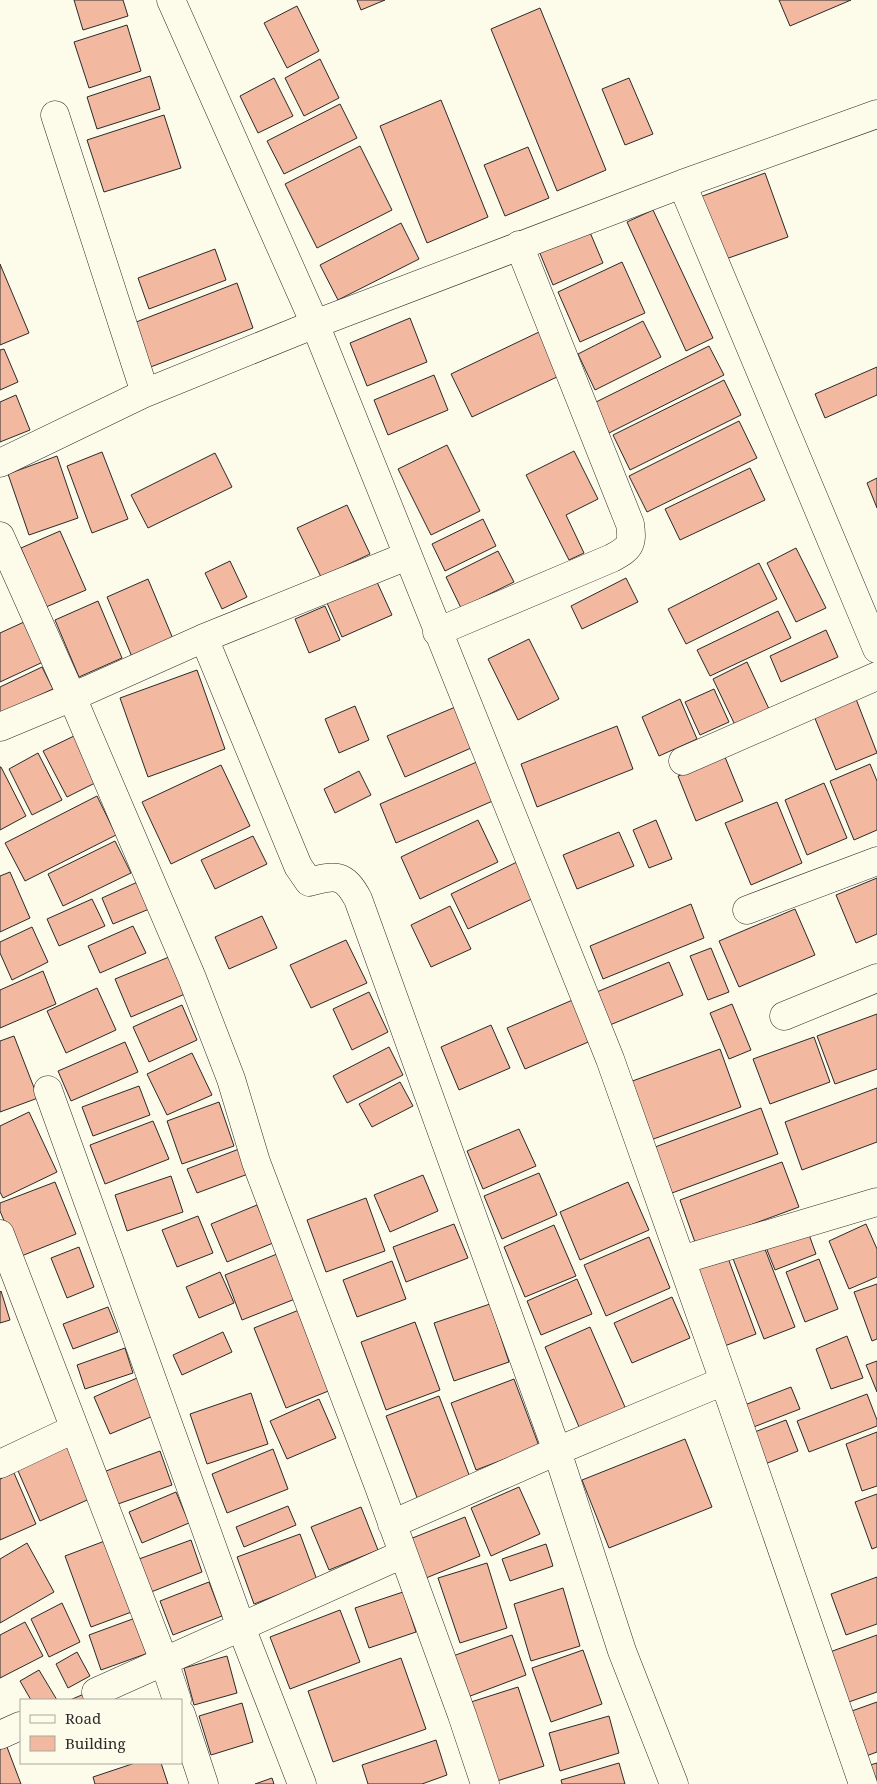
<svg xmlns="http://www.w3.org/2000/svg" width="877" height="1784" font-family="'Noto Serif',serif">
<rect width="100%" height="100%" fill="#fdfbea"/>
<!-- building -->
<path fill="#f2b8a0" stroke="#2b2b2b" d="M74,0h49l5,16 -45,14z
M357,0h28l-24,10z
M779,0h72l-61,26z
M297,6l22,45 -32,17 -23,-45z
M540,8l66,162 -49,21 -66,-162z
M127,25l14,46 -52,17 -15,-46z
M320,59l19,39 -35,18 -19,-38z
M150,76l10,33 -63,20 -10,-32z
M274,78l19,38 -35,17 -18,-37z
M629,78l24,56 -28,11 -23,-56z
M441,100l47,117 -61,26 -47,-117z
M340,104l17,34 -73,36 -17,-33z
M164,115l17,53 -77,24 -17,-52z
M360,146l32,64 -75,38 -32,-64z
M528,147l21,51 -44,18 -21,-51z
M765,173l23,64 -65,23 -23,-63z
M653,210l60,128 -27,13 -59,-129z
M401,223l18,36 -81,41 -18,-35z
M589,230l14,33 -50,22 -14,-34z
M215,249l11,31 -77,29 -11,-31z
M622,262l23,51 -65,29 -22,-50z
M0,264l29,69 -29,12z
M237,283l16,45 -105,40 -17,-44z
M410,318l17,44 -60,24 -17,-43z
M643,321l18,36 -66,33 -17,-36z
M539,332l20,44 -87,41 -21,-43z
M709,346l15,29 -115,58 -15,-30z
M4,349l14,33 -18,8v-40z
M877,367v28l-52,23 -10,-24z
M434,375l14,35 -60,25 -14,-35z
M724,380l17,35 -111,55 -17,-35z
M16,395l14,35 -30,12v-40z
M739,421l18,37 -110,54 -18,-36z
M447,445l33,66 -49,24 -33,-66z
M574,451l24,48 -32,16 18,38 -15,7 -43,-85z
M102,452l26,67 -36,14 -25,-67z
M215,453l17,34 -84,41 -17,-33z
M57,456l21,62 -49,17 -21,-61z
M750,468l15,32 -85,40 -15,-31z
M877,478v30l-10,-25z
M347,505l23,49 -49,23 -24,-49z
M483,519l13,27 -51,25 -13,-27z
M60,531l26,59 -40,17 -25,-59z
M796,548l30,60 -30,14 -29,-59z
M498,551l16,31 -53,26 -15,-31z
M230,561l17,36 -25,12 -17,-36z
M759,563l18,36 -91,45 -18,-35z
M626,578l12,24 -56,27 -11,-23z
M148,579l28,67 -41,18 -28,-67z
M377,582l15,33 -50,22 -15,-34z
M98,601l24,57 -43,19 -24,-57z
M325,606l15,34 -31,13 -14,-34z
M778,611l13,27 -81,38 -13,-26z
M24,622l19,40 -43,20v-49z
M826,630l12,27 -57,25 -11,-26z
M529,639l30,60 -41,21 -30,-61z
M747,662l22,47 -34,16 -22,-46z
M42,667l11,22 -53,24v-26z
M197,670l28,79 -77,28 -28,-79z
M714,689l15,33 -29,13 -15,-33z
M680,699l17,40 -38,17 -17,-39z
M856,699l21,54 -41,17 -22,-54z
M460,705l18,40 -73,32 -18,-41z
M355,706l14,34 -30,13 -14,-34z
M617,726l16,43 -96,38 -16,-43z
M76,735l23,46 -32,16 -24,-46z
M38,753l24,47 -30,15 -23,-46z
M725,757l18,44 -47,20 -18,-45z
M479,761l16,39 -99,43 -16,-39z
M870,764l7,17v49l-23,10 -24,-59z
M221,765l29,61 -79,38 -29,-62z
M0,767h1l25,49 -26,14z
M359,771l12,24 -36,18 -11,-24z
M824,783l23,55 -40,17 -22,-55z
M97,796l19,39 -91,46 -20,-38z
M777,802l25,61 -51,22 -26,-62z
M478,820l20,42 -78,37 -19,-42z
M656,820l16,39 -23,9 -16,-38z
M619,832l15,34 -57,23 -14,-34z
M253,836l14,28 -52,25 -14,-29z
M115,841l16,32 -68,33 -15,-32z
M517,862l17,36 -66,31 -17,-35z
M10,872l20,46 -30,14v-56z
M877,878v56l-21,9 -20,-48z
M142,880l12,27 -41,17 -11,-26z
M92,899l13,27 -46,20 -12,-27z
M691,904l13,34 -101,41 -13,-33z
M450,906l21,43 -40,18 -20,-42z
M795,909l20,46 -76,32 -20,-46z
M262,916l15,32 -48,21 -14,-32z
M133,926l13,27 -46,20 -12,-27z
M32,927l16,35 -36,18 -12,-27v-11z
M346,940l21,43 -56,25 -21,-43z
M711,948l18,44 -21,8 -18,-44z
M169,957l16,37 -54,23 -16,-38z
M669,962l14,33 -78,32 -13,-33z
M43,971l13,33 -56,24v-38z
M97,988l19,42 -50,23 -19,-42z
M369,992l19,40 -36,18 -19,-41z
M575,999l18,41 -68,29 -18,-41z
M732,1004l19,46 -22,9 -19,-46z
M182,1005l15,35 -48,22 -16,-35z
M877,1014v55l-42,15 -18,-48z
M491,1025l19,43 -51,22 -18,-43z
M14,1036l24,62 -38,14v-71z
M814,1037l16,45 -60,22 -17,-45z
M125,1042l13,30 -67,29 -13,-30z
M389,1047l14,28 -56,28 -14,-27z
M720,1049l21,58 -93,34 -21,-58z
M192,1053l20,42 -45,20 -20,-41z
M400,1082l13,24 -41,21 -13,-23z
M139,1086l11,29 -57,21 -11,-29z
M877,1088v54l-75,28 -17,-48z
M219,1102l15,44 -52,18 -15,-43z
M761,1108l17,46 -106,39 -17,-46z
M29,1112l28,60 -54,26 -3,-6v-66z
M153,1121l16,38 -64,25 -15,-39z
M519,1129l17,37 -53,23 -16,-38z
M239,1149l9,25 -51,19 -10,-24z
M782,1162l17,45 -103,38 -16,-45z
M539,1173l18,42 -55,24 -18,-43z
M423,1175l15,36 -48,21 -16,-37z
M171,1176l12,36 -56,19 -12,-36z
M55,1182l21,52 -57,23 -19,-46v-8z
M628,1182l21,48 -69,30 -20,-48z
M366,1198l19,53 -59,21 -19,-52z
M257,1205l16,38 -46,19 -16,-38z
M198,1216l15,37 -36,14 -15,-37z
M454,1224l14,34 -62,24 -13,-35z
M866,1224l11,25v28l-28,12 -20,-48z
M554,1225l22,51 -51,21 -21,-50z
M807,1229l9,25 -41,16 -10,-25z
M649,1237l21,51 -64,28 -22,-51z
M763,1244l32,83 -31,12 -32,-83z
M79,1247l15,40 -27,11 -16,-40z
M277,1254l18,45 -53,21 -17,-45z
M728,1258l28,76 -34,13 -29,-76z
M819,1259l19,50 -33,13 -19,-50z
M392,1261l14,38 -49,18 -14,-37z
M220,1272l14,31 -35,15 -13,-31z
M577,1279l15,35 -51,21 -14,-34z
M877,1284v55l-5,2 -18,-49z
M1,1291l9,29 -10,3v-31z
M672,1297l18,41 -58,25 -18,-40z
M490,1304l19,58 -55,19 -20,-58z
M108,1307l10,25 -45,17 -10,-25z
M299,1310l32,80 -45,18 -32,-80z
M415,1322l25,68 -54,20 -25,-68z
M590,1327l38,87 -46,20 -37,-87z
M223,1332l9,20 -50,23 -9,-20z
M847,1336l16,42 -32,11 -15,-40z
M125,1348l8,25 -48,16 -8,-24z
M877,1361v31l-11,-27z
M137,1378l16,38 -43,18 -16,-37z
M514,1379l25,67 -63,24 -25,-67z
M791,1387l9,22 -49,19 -9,-22z
M251,1393l17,51 -61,20 -17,-50z
M867,1394l10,26v6l-68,26 -12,-31z
M439,1396l32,84 -53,20 -32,-84z
M319,1399l17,39 -49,21 -17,-38z
M786,1420l12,31 -33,13 -13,-31z
M877,1432v54l-15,5 -16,-47z
M685,1439l27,68 -103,41 -27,-68z
M69,1440l25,57 -54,24 -25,-57z
M273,1449l15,40 -61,24 -15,-39z
M160,1451l12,34 -54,19 -12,-33z
M14,1473l22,51 -36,16v-61z
M519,1487l21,47 -49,22 -20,-48z
M176,1492l13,31 -47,20 -13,-31z
M877,1494v53l-5,2 -17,-47z
M288,1506l8,19 -52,22 -8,-20z
M361,1507l17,43 -49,20 -18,-43z
M465,1517l15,39 -54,22 -16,-39z
M300,1534l17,46 -63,24 -17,-47z
M110,1539l27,71 -46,17 -26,-71z
M191,1540l11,32 -51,20 -12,-33z
M27,1543l27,49 -54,31v-64z
M546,1544l7,22 -43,15 -8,-22z
M487,1563l20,65 -47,15 -22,-65z
M877,1577v47l-31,11 -15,-41z
M209,1582l13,34 -49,19 -13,-34z
M563,1588l17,58 -49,15 -17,-57z
M403,1592l13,40 -47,16 -14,-40z
M62,1603l18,39 -31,15 -18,-38z
M340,1610l20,52 -70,27 -20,-52z
M138,1617l13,35 -50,18 -12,-35z
M25,1622l18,34 -43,22v-43z
M512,1635l14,40 -61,23 -15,-41z
M877,1635v57l-31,11 -19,-50z
M583,1650l19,54 -51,18 -19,-54z
M77,1652l13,24 -22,12 -12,-24z
M227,1656l10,37 -43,12 -10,-37z
M401,1658l25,71 -93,33 -25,-71z
M39,1670l18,30h-26l-11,-19z
M518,1687l26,79 -47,15 -26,-79z
M91,1691l4,9h-25z
M877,1702v50l-11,4 -17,-44z
M242,1703l11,39 -42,13 -12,-39z
M609,1716l10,37 -59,18 -11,-38z
M436,1740l11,35 -25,9h-54l-6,-19z
M7,1747l14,37h-21v-35z
M135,1763h26l7,21h-73l-2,-7z
M619,1763l6,21h-63l-1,-4z
M877,1763v18l-7,-16z
M272,1778l2,6h-19z"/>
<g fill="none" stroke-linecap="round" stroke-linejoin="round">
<defs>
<path id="minor" d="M171,0l144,324 295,735 114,322 139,403
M55,115l90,278
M682,184l195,-70
M0,463l145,-70 170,-69 367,-140 195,465
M0,536l72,161 120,281 39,101 25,83 122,322 84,231 23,69
M437,632l175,-74c18,-10 21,-13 18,-34l-111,-279
M204,638l94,228 11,16c26,-7 35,-9 49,17l199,552 65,200 52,133
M0,727l72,-30 132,-59 203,-82
M683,761l194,-85
M747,910l130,-49
M784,1016l93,-38
M48,1090l193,537 61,157
M0,1234l164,427 13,39
M681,1260l196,-58
M0,1464l74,-35
M392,1524l165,-73 167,-70
M96,1692l307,-138
M181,1714l23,70
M0,1735l20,-9"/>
</defs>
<!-- minor casing -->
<use href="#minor" stroke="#2b2b2b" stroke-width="29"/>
<!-- minor -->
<use href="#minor" stroke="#fdfbea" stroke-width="28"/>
</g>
<!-- legend -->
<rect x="20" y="1699" width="162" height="65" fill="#fdfbea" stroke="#a9a89e"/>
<rect x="30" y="1715" width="25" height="8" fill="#fdfbea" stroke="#a9a89e"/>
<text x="65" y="1724" font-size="15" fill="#2b2b2b">Road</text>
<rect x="30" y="1736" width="25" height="15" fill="#f2b8a0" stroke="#a9a89e"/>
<text x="65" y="1749" font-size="15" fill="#2b2b2b">Building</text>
</svg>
